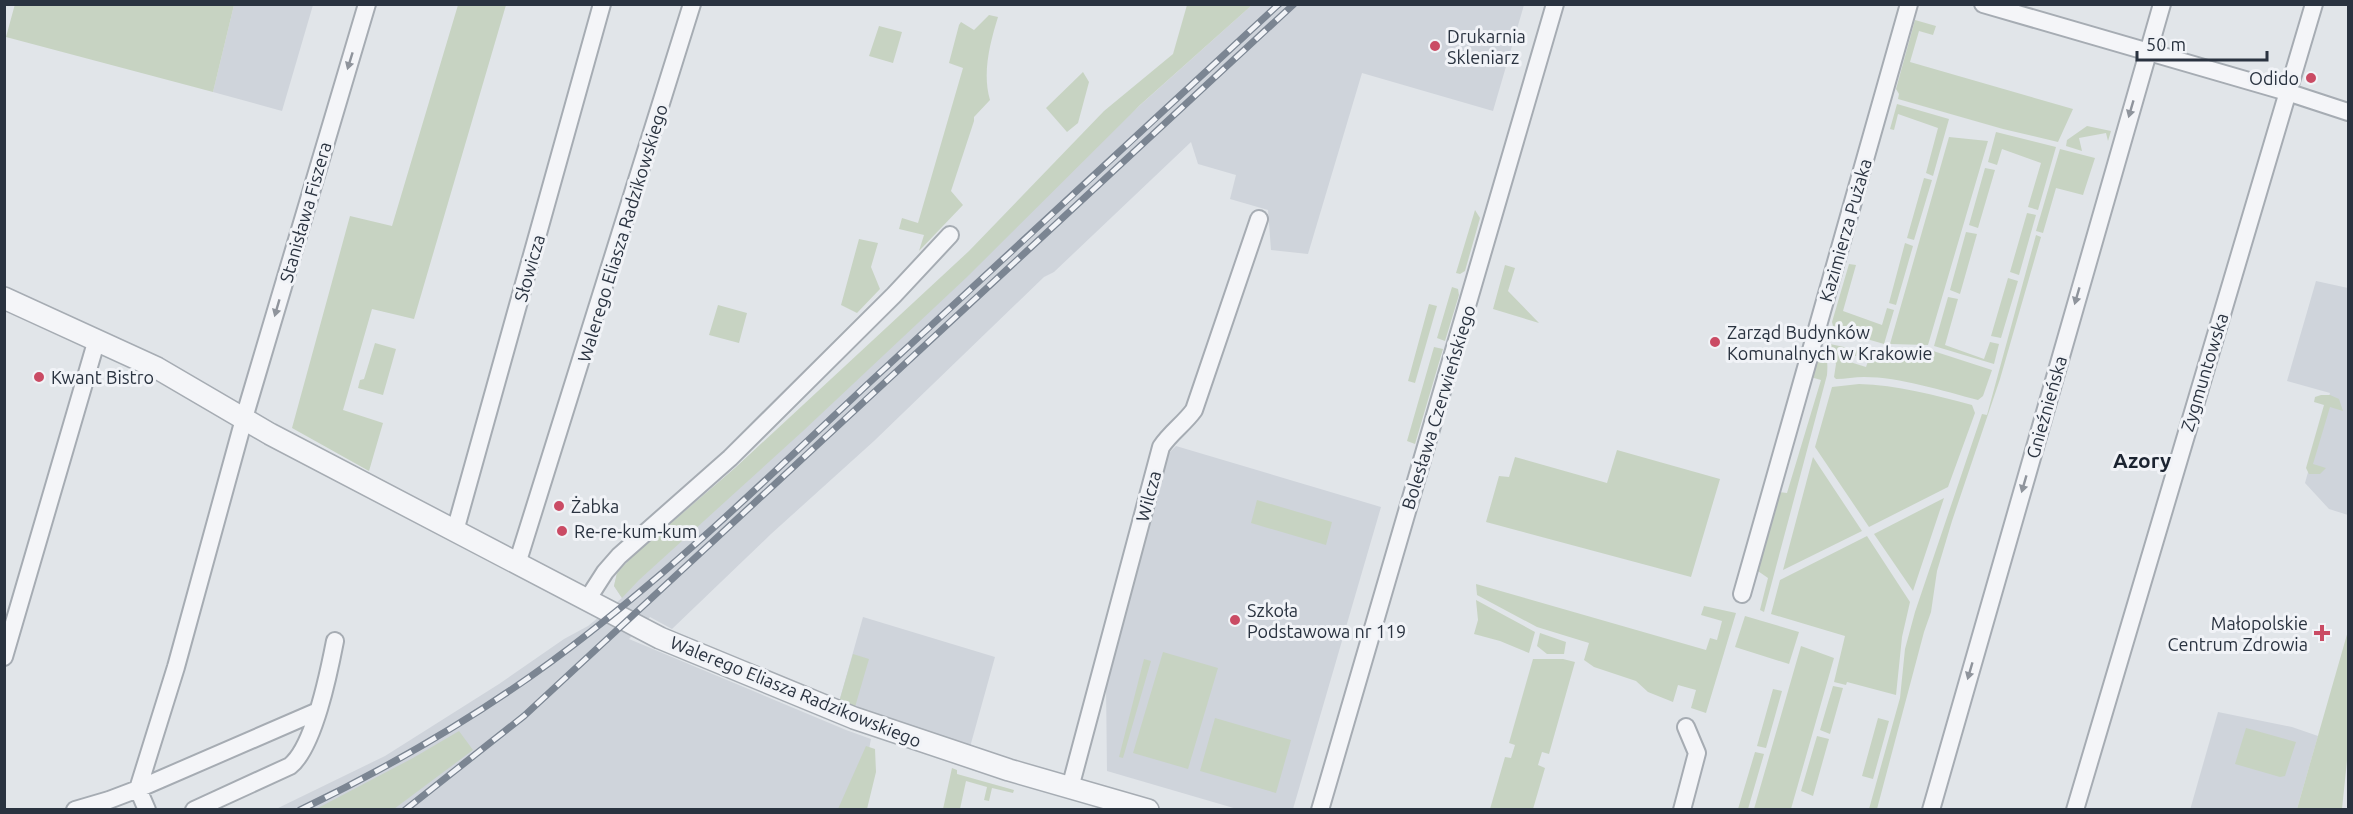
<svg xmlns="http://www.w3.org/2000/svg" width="2353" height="814" font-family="Ubuntu,sans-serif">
<rect width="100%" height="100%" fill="#e1e5e9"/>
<!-- built -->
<path fill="#cfd4db" d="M234,5h79l-31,106 -69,-19z
M1252,5h272l-31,106 -131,-38 -54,181 -37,-4 -3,-40 -38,-11 6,-24 -38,-11 -7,-22 -137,130 -10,5 -170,164 -103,93 -99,95 -22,-12 -21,22 217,91 25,9 -14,70 -583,1 111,-54 114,-72 65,-45 24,-13 34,-28 -8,-12 3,-13 17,-18 101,-87z
M2316,281l32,7v227l-19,-6 -24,-26 25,-90 -43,-12z
M1176,446l205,61 -88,302h-56l-130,-38 -1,-88 60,-227z
M863,617l132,40 -25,90 -131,-45z
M2218,712l74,15 26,9 -21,73 -107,1z"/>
<!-- green -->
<path fill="#c7d3c2" d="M15,4h219v1l-21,87 -207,-55z
M458,5h48l-92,314 -42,-10 -29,101 40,13 -14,48 -77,-43 58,-212 42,10z
M1187,5h65l-112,100 -173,172 -164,154 -164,149 -17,18 -8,-12 3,-13 17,-18 101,-87 234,-217 135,-140 69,-57z
M989,15l9,2c-8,26 -16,56 -8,83l-16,17v4l-23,70 12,14 -44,46 5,-16 -25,-6 3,-11 16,5 45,-155 -14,-5 10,-38 2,-3 13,8z
M1915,20l21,6 -3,9 -14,-4 -9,31 163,47 -15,33 -55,-13 -105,-30 1,-5 -3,-5z
M879,26l23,6 -9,31 -24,-7z
M1083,72l6,10 -11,41 -11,9 -21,-24z
M1897,104l52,15 -16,57 -7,-3 12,-45 -40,-14 -4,16 -4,-1z
M2087,126l24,5 -3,10 -2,-8 -27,5 3,13 -16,-5 1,-6z
M1996,132l60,15 -18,63 -10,-3 13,-44 -39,-14 -5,16 -9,-3z
M1949,137l39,4 -60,204 -38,-1z
M2060,149l35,9 -12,37 -27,-7 -13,45 -7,-2z
M1985,168l10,2 -17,58 -9,-3z
M1924,178l8,2 -18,60 -7,-2z
M1475,210l5,8 -15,53 -5,3 -4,-1z
M2027,213l9,2 -17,60 -9,-3z
M1966,232l11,2 -17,60 -10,-4z
M2036,235l5,2 -41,142 -48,142 -15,50 -6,41 -7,20 -47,177h-8l31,-111 5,-49 10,-37 67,-198 5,1z
M859,239l19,4 -7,24 9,22 -23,24 -16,-8z
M1905,243l8,3 -17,59 -7,-2z
M1849,264l7,1 -13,46 39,14 5,-17 7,2 -10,34 -24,-7v-4l-27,-7 -1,-4z
M1505,265l10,3 -7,23 31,32 -46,-14z
M2008,278l10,3 -17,57 -10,-2z
M1452,287l6,2 1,6 -14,46 -8,-3z
M1948,297l10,2 -13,46 39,14 6,-17 9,2 -5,20 -60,-18z
M1429,304l8,2 -22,77 -7,-2z
M718,305l29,8 -8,30 -30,-8z
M375,343l21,6 -13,46 -25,-7 2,-8 4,-1z
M1830,344l28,6 -2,6h-4l-2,6 16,5 7,-20 13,3 41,-1 65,21 -9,26 -5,4c-35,-9 -78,-23 -114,-23 -9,0 -19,2 -28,2l-2,-2 2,-13 -6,-15z
M1816,346c12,6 12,16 11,29l-63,237 -4,-2 8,-32 -13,-9 24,-77 8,1 34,-113 -14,-4z
M1434,347l9,2 -28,95 -8,-3z
M1859,384c38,1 76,11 113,21l3,8 -27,74 -79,40 -54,-80 17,-60z
M2321,395h9l9,4 4,12 -13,-4 -17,57 13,4 -6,6h-11l-3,-6 18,-63 -10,-3 1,-5z
M1617,450l103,29 -29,98 -205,-55 13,-46 10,1 6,-20 92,26z
M1813,457l49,74 -79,39z
M1944,498l-31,93 -39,-57z
M1257,500l75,22 -6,23 -75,-22z
M1867,536l43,66 -8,35 -6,58 -49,-13 -1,3 -12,-3 11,-46 -74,-22 9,-34z
M1476,584l230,66 4,-12 7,2 5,-19 -21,-6 3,-9 32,7 -30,100 -15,-5 5,-18 -18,-5 -5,17 -25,-10 -12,-11 -42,-14 -10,-7 5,-17 -52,-16 -60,-32z
M1476,600l59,32 -6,21 -29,-12 -26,-7 4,-14z
M1745,616l54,16 -10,32 -54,-17z
M2348,631v120l-6,58h-45z
M1540,633l26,9 -2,12h-17l-10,-8z
M1801,646l33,12 -43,151h-37z
M1163,652l55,16 -30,101 -55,-16z
M853,654l16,5 -14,48 -16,-5z
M1144,659l7,2 -28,97 -4,-1z
M1533,659h30l12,3 -26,92 -7,-2 -4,13 7,3 -12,41h-43l15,-52 6,1 4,-13 -6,-2z
M1833,686l10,2 -13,46 -10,-4z
M1773,689l9,2 -16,57 -9,-2z
M1215,718l76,22 -15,53 -76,-22z
M1878,718l11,3 -16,58 -11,-3z
M2246,728l50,14 -11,34 -5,1 -45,-13z
M459,731l14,19 -79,59h-78l97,-51z
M1817,736l12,3 -16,57 -12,-5z
M866,746l9,3 1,23 -9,37h-29z
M1755,752l9,2 -16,55h-10z
M952,768l5,2v4l57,16 -1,3 -21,-5 -3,13 -5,-1 3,-13 -21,-6 -6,28h-17z"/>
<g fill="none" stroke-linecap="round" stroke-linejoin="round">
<defs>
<path id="minor" d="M1983,4l304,88 61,20
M455,531l147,-527
M517,564l175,-560
M1742,594l167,-590
M587,600l18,-28 14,-16 111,-98 164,-163 56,-60
M4,657l93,-318
M1070,788l91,-341c10,-15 23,-23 33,-37l65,-191
M75,810l34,-10 29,-11 180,-78
M147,810l-9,-21 38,-122 71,-259 120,-404
M194,810l96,-44c24,-19 39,-94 45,-125
M1320,810l235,-806
M1682,810l15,-57 -11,-26
M1931,810l231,-806
M2075,810l239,-806"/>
<path id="tertiary" d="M4,298l153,70 113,66 390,204 194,80 155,52 139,40"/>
</defs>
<!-- minor casing -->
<use href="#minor" stroke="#a6acb3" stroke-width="20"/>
<!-- tertiary casing -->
<use href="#tertiary" stroke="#a6acb3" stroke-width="24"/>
<!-- minor -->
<use href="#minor" stroke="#f4f5f8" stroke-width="16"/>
<!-- tertiary -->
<use href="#tertiary" stroke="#f4f5f8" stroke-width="21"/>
<defs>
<path id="rail" d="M300,810c102,-49 200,-107 289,-177 99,-77 189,-165 281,-251 137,-126 273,-252 409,-378
M405,810l119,-94 770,-712"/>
</defs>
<!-- rail casing -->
<use href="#rail" stroke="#7b8592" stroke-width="7"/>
<!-- rail -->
<use href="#rail" stroke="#f1f3f7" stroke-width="4.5" stroke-dasharray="14" stroke-linecap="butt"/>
</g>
<!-- one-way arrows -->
<defs><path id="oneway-solid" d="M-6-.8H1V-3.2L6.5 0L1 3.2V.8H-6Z" transform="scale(1.5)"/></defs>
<g fill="#8f949c">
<use href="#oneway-solid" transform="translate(350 61) rotate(107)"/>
<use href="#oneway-solid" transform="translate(2131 109) rotate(106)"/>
<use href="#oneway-solid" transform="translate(2077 296) rotate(106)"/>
<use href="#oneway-solid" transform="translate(277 308) rotate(106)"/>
<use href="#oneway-solid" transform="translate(2024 484) rotate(106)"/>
<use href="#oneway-solid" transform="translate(1970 671) rotate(106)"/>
</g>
<!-- markers -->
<g fill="#ca4b64" stroke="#f1f3f7" stroke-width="2">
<circle cx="1435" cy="46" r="6"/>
<circle cx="2311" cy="78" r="6"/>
<circle cx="1715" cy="342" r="6"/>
<circle cx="39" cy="377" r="6"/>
<circle cx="559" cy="506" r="6"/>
<circle cx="562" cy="531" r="6"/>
<circle cx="1235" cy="620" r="6"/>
<path d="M2319 624h6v6h6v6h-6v6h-6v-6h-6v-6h6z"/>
</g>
<g text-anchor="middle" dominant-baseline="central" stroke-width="6" stroke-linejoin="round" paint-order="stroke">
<!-- poi labels -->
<g font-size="18" fill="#2a3340" stroke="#f1f3f7" text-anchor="start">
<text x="1447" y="36">Drukarnia<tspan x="1447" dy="21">Skleniarz</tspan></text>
<text x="2299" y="78" text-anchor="end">Odido</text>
<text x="1727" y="332">Zarząd Budynków<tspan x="1727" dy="21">Komunalnych w Krakowie</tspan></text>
<text x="51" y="377">Kwant Bistro</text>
<text x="571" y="506">Żabka</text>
<text x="574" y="531">Re-re-kum-kum</text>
<text x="1247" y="610">Szkoła<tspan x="1247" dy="21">Podstawowa nr 119</tspan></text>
<text x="2308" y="623" text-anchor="end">Małopolskie<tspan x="2308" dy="21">Centrum Zdrowia</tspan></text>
</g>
<!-- street labels -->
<g font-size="18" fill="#2a3340" stroke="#f1f3f7">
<text transform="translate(305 212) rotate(-74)">Stanisława Fiszera</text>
<text transform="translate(1845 230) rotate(-74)">Kazimierza Pużaka</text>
<text transform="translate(622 233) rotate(-73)">Walerego Eliasza Radzikowskiego</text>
<text transform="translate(529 268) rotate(-74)">Słowicza</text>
<text transform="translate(2204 372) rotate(-73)">Zygmuntowska</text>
<text transform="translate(1438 407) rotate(-73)">Bolesława Czerwieńskiego</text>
<text transform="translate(2046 407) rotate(-74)">Gnieźnieńska</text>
<text transform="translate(1148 496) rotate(-75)">Wilcza</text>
<text transform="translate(796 691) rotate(22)">Walerego Eliasza Radzikowskiego</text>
</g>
<!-- quarter labels -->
<g font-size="21" font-weight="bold" fill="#1c2431" stroke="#f1f3f7">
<text x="2142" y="460">Azory</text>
</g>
</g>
<!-- border -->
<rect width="2353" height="814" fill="none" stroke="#2a3340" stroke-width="12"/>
<!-- scale -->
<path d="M2137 51v9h130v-9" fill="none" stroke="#2a3340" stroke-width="3"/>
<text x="2146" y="51" font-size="18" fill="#2a3340" stroke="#f1f3f7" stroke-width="4.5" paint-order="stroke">50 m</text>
</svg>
